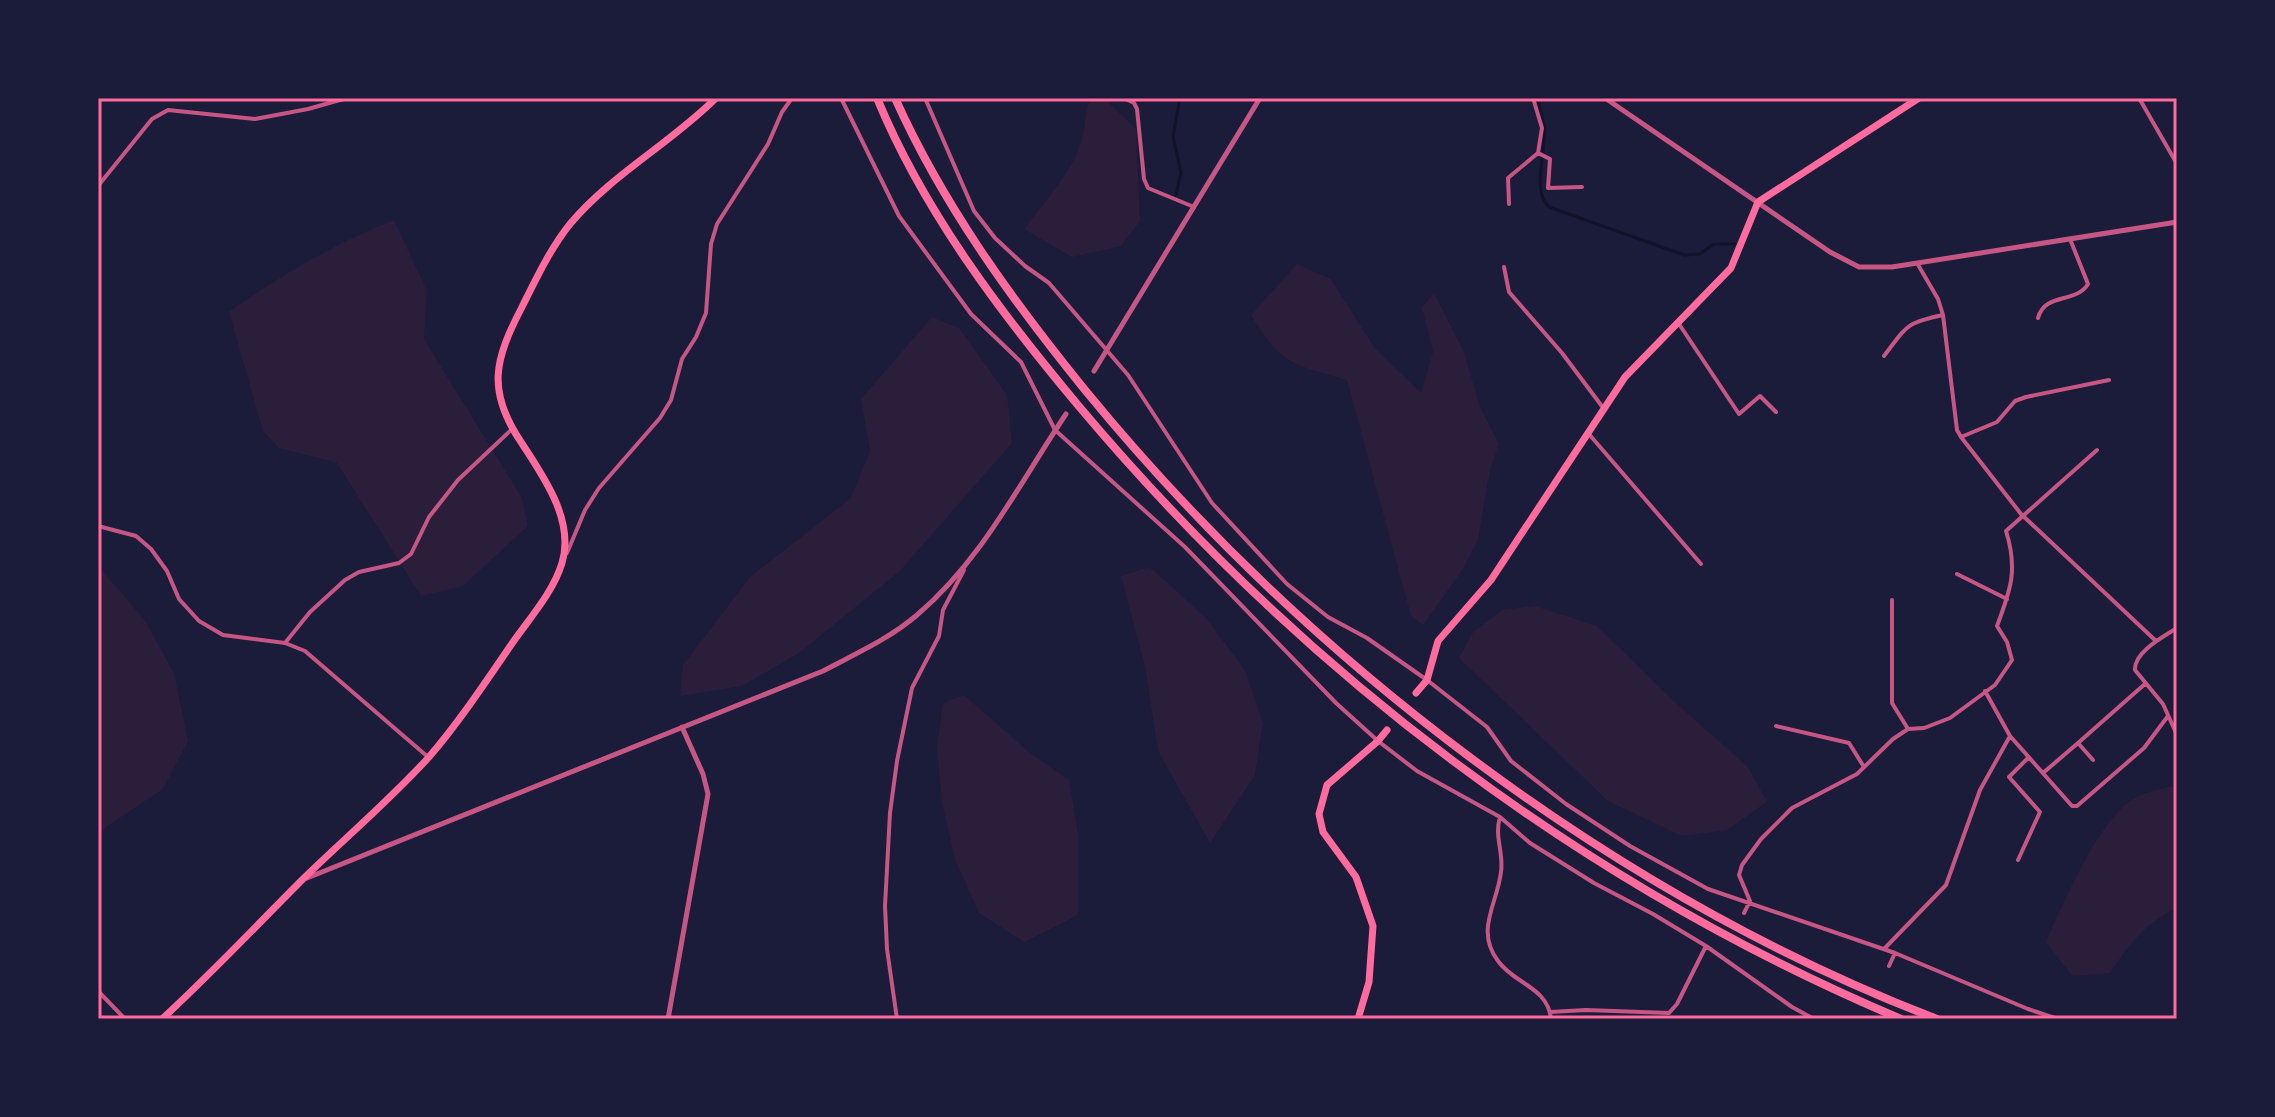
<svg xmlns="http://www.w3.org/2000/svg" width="2275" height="1117" font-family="'Asap Condensed',sans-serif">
<rect width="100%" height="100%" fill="#1b1b3a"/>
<!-- green -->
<path fill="#2a1e3b" d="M1106,100l30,29 4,92 -19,25 -49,11 -48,-28c19,-25 41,-49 54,-78 7,-14 6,-33 11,-49z
M394,220l33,71 -3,48 98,159 6,28 -65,60 -42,10 -84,-133 -58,-15 -16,-17 -34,-119c54,-38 104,-68 165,-92z
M1297,264l34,15 43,68 47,46 12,-41 -11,-44 12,-15 30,59 16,55 19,37 -9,25 -12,71 -15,29 -40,56 -12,-9 -64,-236c-54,-16 -65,-14 -96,-65z
M932,317l27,11 48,67 5,48 -112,128 -101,82 -57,33 -62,10 3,-31 67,-88 101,-79 19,-47 -9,-52z
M98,566l46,53 30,54 14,68 -25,48 -57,38 -8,11z
M1150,567l56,51 39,52 18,53 -8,52 -45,68 -52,-92 -13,-85 -24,-90z
M1535,606l62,20 79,77 72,64 19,35 -40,28 -45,6 -74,-35 -149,-143 14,-26 29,-22z
M964,695l65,57 40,28 9,54v81l-54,27 -45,-29 -24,-54 -13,-56 -5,-57 6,-43z
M2171,786l6,2v120c-31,14 -49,38 -67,65l-38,3 -26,-34c18,-40 49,-115 84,-141 10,-8 29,-11 41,-15z"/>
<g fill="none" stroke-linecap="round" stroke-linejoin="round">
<!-- stream -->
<path stroke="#12122b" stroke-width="3" d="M1537,98l8,30 -2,25
M1542,159c-2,16 -5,37 7,48l135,48 16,-1 14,-10h20
M1176,195l5,-22 -8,-37 7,-38"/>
<!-- minor -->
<path stroke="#c65784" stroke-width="4" d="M841,98l58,118 72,98 50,48 34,68 130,117 151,156 42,38 39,30 83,46 30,26 64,40 59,31 53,32 86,61 22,12
M925,98l49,113 21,27 30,28 24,17 79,92 84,128 75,81 41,33 39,21 60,42 60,47 24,34 55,43 64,42 78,43 187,64 133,56 30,10
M1124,98l10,5 3,6 7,70 4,9 46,19
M2139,98l38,66
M1538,153l12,6 -2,29 34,-1
M98,186l54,-67 16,-9 87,9 53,-10 39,-11
M1509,204l-1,-26 30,-25 4,-25 -9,-30
M1917,263l21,36 5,16 14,115 4,7 60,77 135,127
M1504,267l5,25 53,61 42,56
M2038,318c7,-26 38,-14 50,-34l-18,-45
M1679,324l60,90 21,-18 16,16
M1884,356c23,-30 21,-33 59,-41
M1588,433l113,131
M1961,437l36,-15 18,-21 11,-4 83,-17
M98,526l38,10 15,13 16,22 12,28 20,22 24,14 62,8
M567,553l18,-43 14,-22 61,-70 11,-18 11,-41 14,-22 10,-24 5,-69 6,-20 51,-80 14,-32 10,-14
M1957,574l50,25
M1892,600v103l16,26
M2177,628c-14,9 -43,24 -42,42l28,34 14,31
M1776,726l73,17 15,24
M2010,736l62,70h5l67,-58 24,-32
M2078,743l68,-60
M428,757l-123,-106 -20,-8 25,-31 35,-32 14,-8 40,-9 12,-9 18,-37 29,-37 54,-51
M2043,773l35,-30 15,17
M1500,817c-6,20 4,36 1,55 -4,33 -26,58 -3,89 16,23 50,26 53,58
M2018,860l22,-48 -31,-35 19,-19
M1744,913l6,-12 -11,-26 3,-10 19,-26 31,-31 65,-34 36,-35 15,-10 16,-1 26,-10 45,-33 17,-25 -5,-18 -10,-16c14,-37 21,-57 9,-95l91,-81
M1884,949l62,-64 34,-95 30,-54 -25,-45
M1889,966l6,-13
M98,991l27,28
M1550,1012l36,-2 83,3 8,-9 29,-58
M897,1019l-10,-70 -2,-43 5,-93 7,-52 15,-73 27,-52 4,-26 21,-40"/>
<!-- tertiary -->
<path stroke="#c65784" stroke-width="5" d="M1605,98l225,154 29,15h33l285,-45
M1094,371l166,-273
M307,878l516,-207c32,-17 66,-32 94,-56 65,-55 102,-131 149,-201
M668,1019l40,-225 -5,-20 -21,-47"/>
<!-- primary -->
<path stroke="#ff6b9d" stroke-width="7" d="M162,1019c49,-45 94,-93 141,-140 42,-41 87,-79 126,-122 30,-35 56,-74 82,-112 17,-25 42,-52 51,-82 13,-43 -19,-87 -41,-121 -35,-52 -26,-83 1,-135 14,-28 28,-58 48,-83 41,-49 101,-81 146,-126"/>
<!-- trunk -->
<path stroke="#ff6b9d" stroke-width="7" d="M1416,693l11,-13 11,-39 53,-61 134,-203 106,-109 27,-66 161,-104
M1358,1019l11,-37 4,-56 -17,-49 -33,-45 -4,-18 8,-29 51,-44 9,-11"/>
<!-- motorway -->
<path stroke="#ff6b9d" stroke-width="8" d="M877,98c46,112 123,214 200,306 223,266 504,480 824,615
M895,98c48,107 117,202 190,292 220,269 527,504 852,629"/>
</g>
<!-- border -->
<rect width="2275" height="1117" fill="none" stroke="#1b1b3a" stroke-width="200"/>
<rect x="100" y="100" width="2075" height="917" fill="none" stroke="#ff6b9d" stroke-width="3"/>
</svg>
